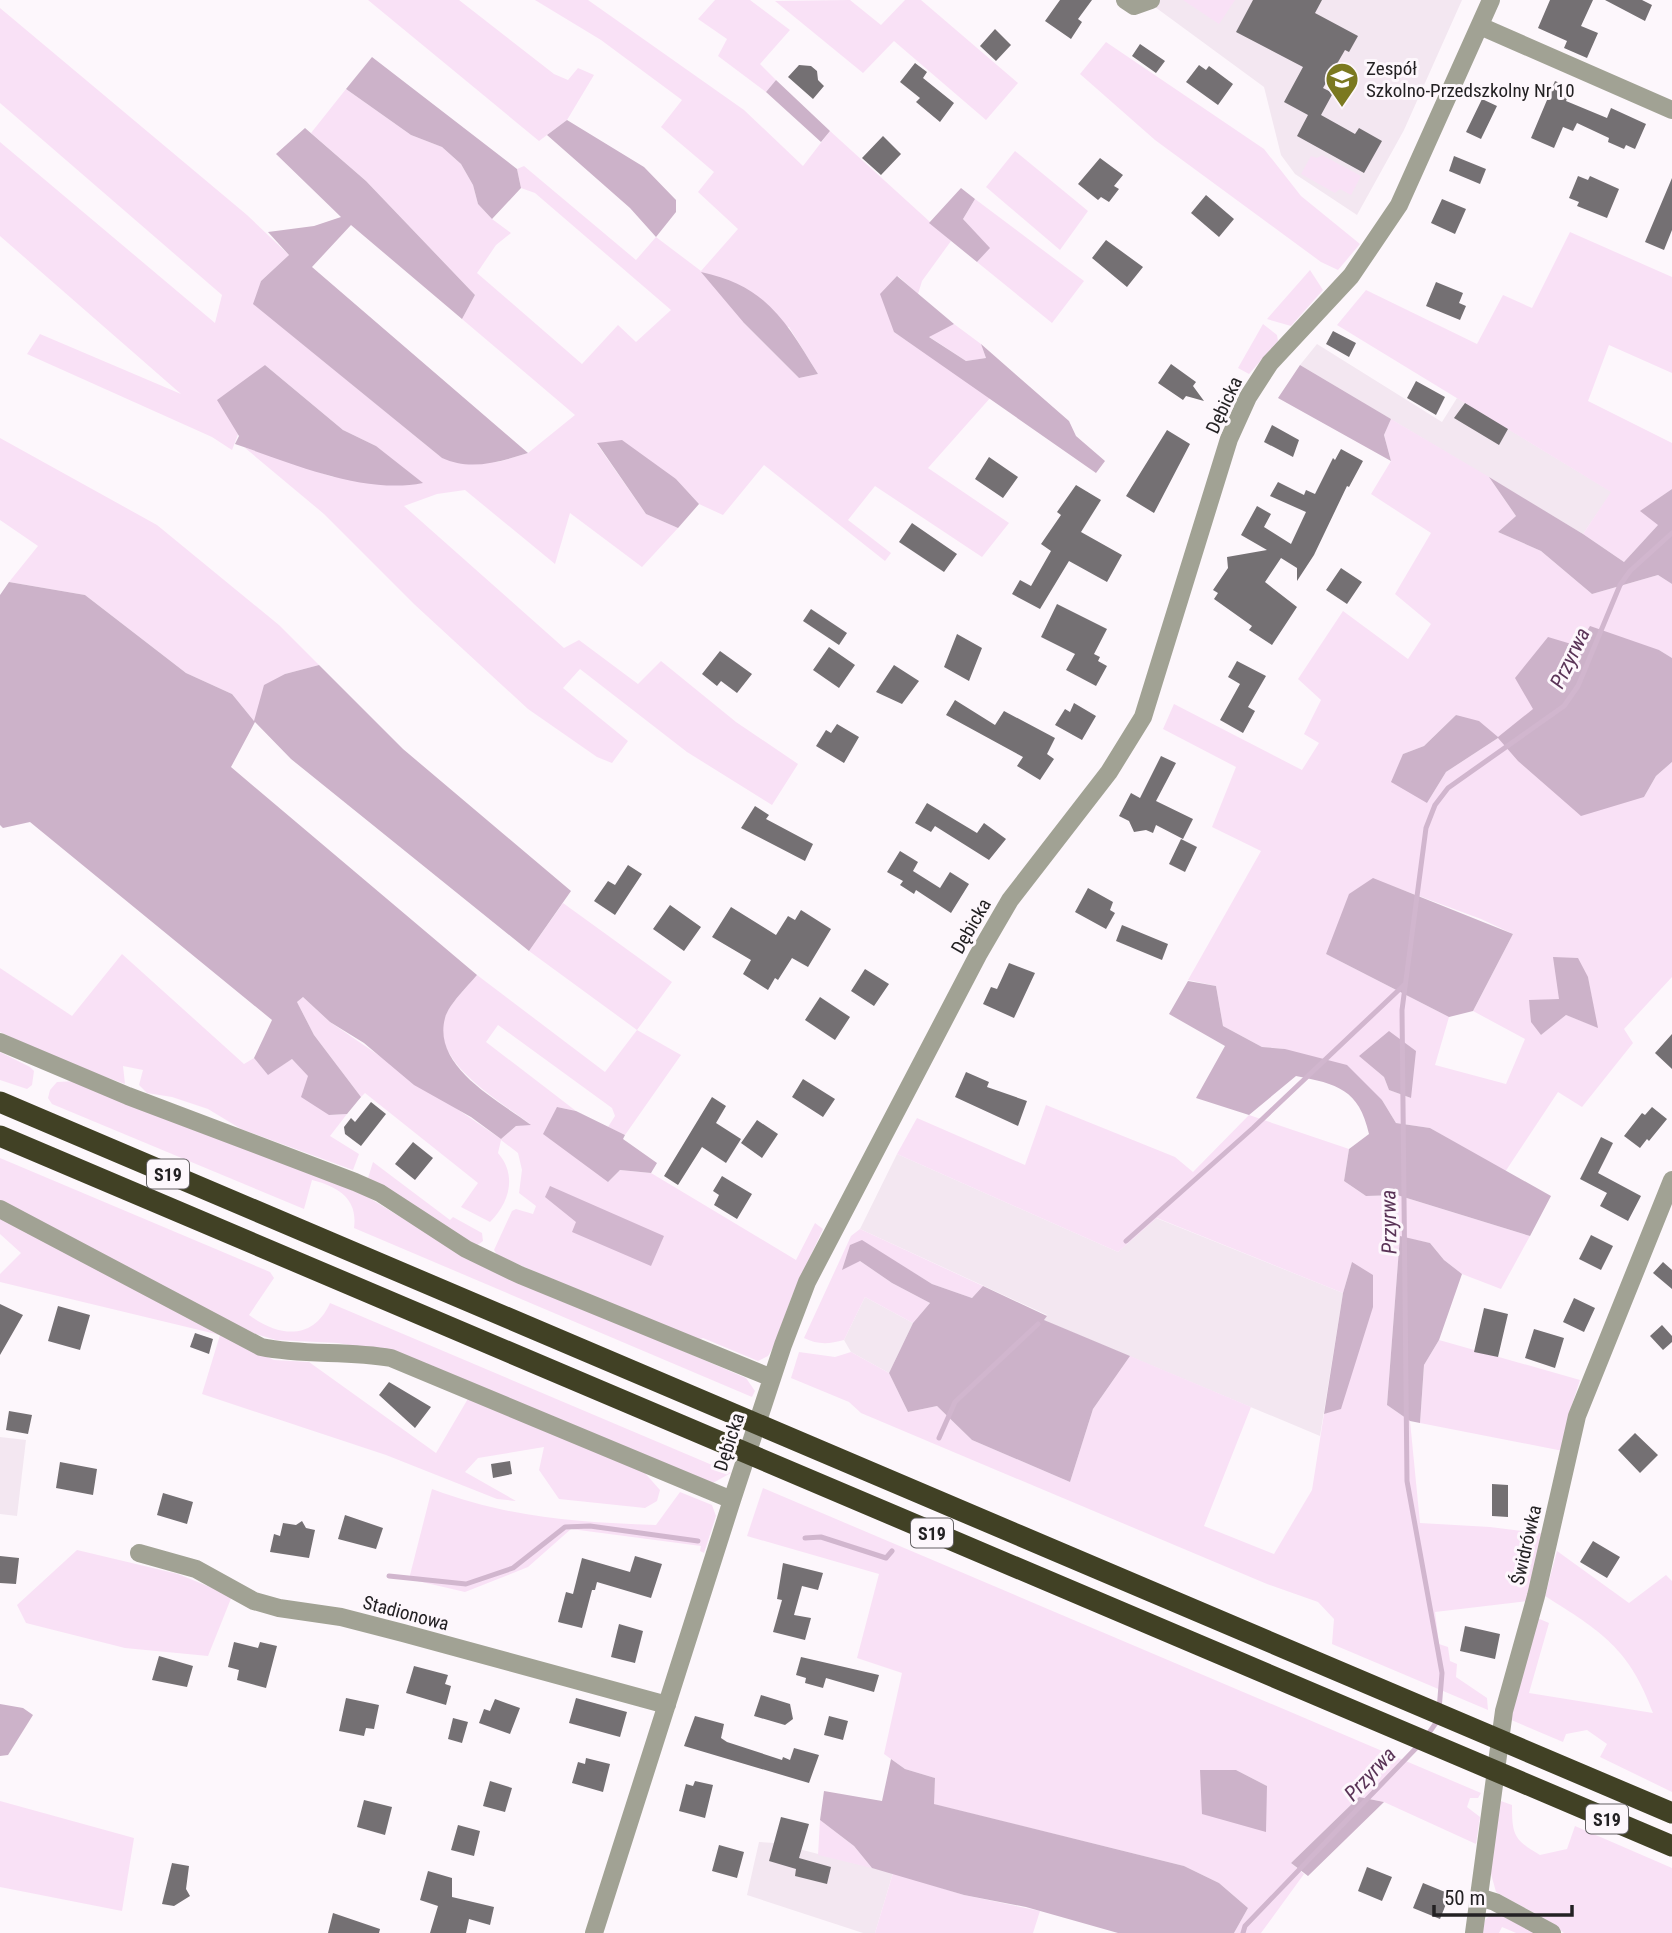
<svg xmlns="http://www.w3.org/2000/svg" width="1672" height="1933" font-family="'Roboto Condensed',sans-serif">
<rect width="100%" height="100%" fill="#fdf7fc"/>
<!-- built -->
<path fill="#f3e7f1" d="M1159,0h303l-58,130 -47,85 -62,-41 -14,-19 -17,-68 -109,-80z
M1317,344l125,78 15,-24 155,94 -29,42 -283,-169z
M897,1154l221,98 38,-34 187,75 -23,143 -277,-116 4,-5 -187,-86z
M865,1297l48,26 -24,50 -38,-21 -7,-12z
M0,1437l26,3 -9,76 -17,-2z
M759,1842l16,1 118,30 -18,60h-12l-116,-38z"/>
<!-- green -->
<path fill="#f9e1f6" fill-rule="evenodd" d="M368,0h91l95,74 14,6 10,-12 16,7 -27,45 -28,21z
M535,0h53l156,110 59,56 27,-35 121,110 -29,40 -4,13 -20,-18 -7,8 3,48 97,65 -63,71 81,55 -27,34 -107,-71 -27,34 43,33 -6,8 -121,-96 -41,50 -24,-11 -23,-25 -79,-35 49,70 32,14 -36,39 -72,-54 -15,51 -90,-74 -28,4 -33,12 160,142 15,-8 59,44 23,-23 75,61 62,42 -26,41 -85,-53 -107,-83 -17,19 65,53 -16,22 -15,-6 -69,-48 -114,-105 -90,-90 -80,-67 89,30 43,-31 -33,-16 -78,-65 -33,85 -20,-13 -185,-83 13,-20 141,60 -181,-158v-94l215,181 7,-28 -222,-192v-95l247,207 42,40 -28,26 -7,23 188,154 56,4 30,-9 47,-38 -113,-96 13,-24 -109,-114 -55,-48 35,-44 65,46 31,12 19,17 12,21 5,19 14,15 19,14 -15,12 -19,28 105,91 36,-39 18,17 35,-32 -136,-117 -14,-5 -4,-19 7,-3 112,94 20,-23 45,34 37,-42 -40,-37 16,-20 -53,-45 21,-27 -81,-60zM744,323l45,4 29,47 -19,4z
M715,0h35l40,30 -30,34 16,16 -10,12 -48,-36 9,-17 -29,-20z
M850,0l31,25 24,-25h16l97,83 -32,37 -92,-79 -31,32 -88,-72z
M1183,0h52l-16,24z
M1106,42l158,107 37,47 59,48 -22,26 -17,-8 -166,-122 -75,-66z
M1015,151l73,60 -28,39 -74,-63z
M1322,155l39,21 -10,19 -11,-6 -5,4 -34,-19 10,-18 6,2z
M975,199l109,82 -32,42 -75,-61 12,-14 -26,-29z
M1570,232l102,45v96l-63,-28 -21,56 84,42v46l-31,22 18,13 -35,38 -41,-28 28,-42 -274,-167 29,-35 111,54 26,-49 29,13z
M1310,270l13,20 -32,36 -24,-7z
M954,324l27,20 5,14 -20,3 -38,-25z
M1263,324l14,11 1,6 -29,33 -11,-6z
M1391,419l98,58 27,39 -18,16 43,19 51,43 66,-19 14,9v74l-13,-8 -15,147 12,-21 16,-14v215l-48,52 9,14 -51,64 -24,-15 -53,80 -75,-44 -34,-5 -14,-23 -97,-51 -23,-2 -39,-21 -7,-40 -28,-6 73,-129 -49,-24 24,-60 -73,-38 11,-25 128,66 17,-27 -15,-9 17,-34 -23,-21 45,-68 65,48 23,-35 -36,-30 36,-61 -60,-39 20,-33 -7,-26zM1456,715l42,23 -52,34 -19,31 -24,-49 21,-8zM1373,879l108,40 32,15 -40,77 52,28 -19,45 -71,-19 14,-48 -123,-63zM1588,977l9,50 -31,-12 -25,20 -12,-34 30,-2zM1375,1044l36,54 -22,-8 -5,-13 -24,-21z
M0,438l157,87 122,100 40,40 -34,9 -31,47 -22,-27 -46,-21 -101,-78 -76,-13 29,-36 -38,-26z
M563,903l109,79 -35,48 44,25 -56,80 -17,-8 7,-11 -3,-8 -114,-83 -12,17 90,69 -19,-4 51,75 12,-12 31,3 145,87 19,-37 8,6 -31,67 -18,50 -6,10 -10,5 -55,-23 -9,3 -197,-86 -3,-5 18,-39 4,-2 17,5 3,-8 -17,-13 3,-23 -4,-17 -17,-13 -3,13c19,22 12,49 -8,69l-29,-15 17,-24 -113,-90 -4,4 -47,-62 -17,-33 6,-5 27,25 171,117 15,-13 14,-2c-29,-22 -106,-66 -84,-110 7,-14 21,-27 31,-39l128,97 32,-42 -108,-79z
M122,954l122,110 10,-6 14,16 24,-15 17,17 20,39 18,-1 -17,22 29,18 -6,16 -112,-41 -33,-20 -36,-12 -25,-4 -8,-8 4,-15 -20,-4 2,18 -63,-23 -62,-29v-64l72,48z
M0,1052l30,15 4,4 -2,14 -5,4 -27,-9z
M77,1081l284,112 112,68 273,117 9,13 -3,6 -398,-169c4,-29 -15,-41 -42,-48l-8,29 -252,-105 -4,-6 2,-8 7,-8z
M1046,1105l129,52 18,15 56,-57 100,34 -5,32 22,15 31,-1 133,41 -29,53 -39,-15 -18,-14 -14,-17 -30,-6 -13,168 23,16 10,102 70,4 56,7 -18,67 -93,11 4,32 9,3 2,14 7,3 -1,13 31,21 1,12 -156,-66 2,-25 -16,-17 -51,-18 -406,-171 -12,-11 -58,-24 8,-26 36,5 16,-5 38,21 19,39 29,-6 35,34 98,42 23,-73 37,-53 121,51 -47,119 70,28 38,-64 12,-76 17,-6 11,-146 -9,31 -186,-75 -39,34 -221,-98 20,-36 108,47z
M0,1158l270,114 4,6 -25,37c30,22 64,26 81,-12l401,170 -20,11 -324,-132 -49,-9 -62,-3 -30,-9 -246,-131z
M373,1162l77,58 3,-3 29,16 1,8 -8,6 -107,-69z
M0,1218l220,117 54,25 35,2 127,91 33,-56 175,75 16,18 -3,11 -12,7 -86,-9 -20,-29 5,-23 -66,11 -13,14 51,29 -19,-2 -111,-44 -184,-61 18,-59 -220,-53v-8l21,-21 -21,-19z
M860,1229l123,57 -11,12 -40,-14 -70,-43 -2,20 32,22 38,20 -17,20 -48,-26 -21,43c-15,4 -26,5 -40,-2l47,-102z
M1439,1340l141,40 -11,34 -6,37 -143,-28 4,-58z
M763,1488l718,305 -3,5h-8l-3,9 13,10 -4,27 -92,-42 -25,-5 -68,66 13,11 -43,59h-27l14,-25 -29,-25 -35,-17 -251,-62 2,-26 -30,-9 -21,-15 18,-81 -45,-15 22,-84 -132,-38zM1236,1770l31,16 -3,39z
M432,1489c79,29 141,33 224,36l24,-33 32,13 4,11 -12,37 -4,-2 1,-5 -130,-17 -43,38 -63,25 -56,-13z
M77,1550l101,24 54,22 -24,60 -83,-8 -99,-25 -9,-18z
M1557,1551l72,52 37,-28 6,6v211l-72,-35 7,-13 -20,-14 -21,4 -3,8 -54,-23 26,-102 14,6 -20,70 124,20c-23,-64 -52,-82 -108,-117z
M1498,1800l14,5c0,30 2,35 28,50l27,-6 8,-23 97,42v65h-108l-15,-12 -53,-29 -8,-29z
M0,1801l134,37 -12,73 -122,-24z
M820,1820l34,26 18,22 -54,-13z
M893,1873l71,22 76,16 -7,22h-158z
M1492,1914l12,1 34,18h-22l-14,-6 -3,6h-17l3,-13z"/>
<!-- forest -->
<path fill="#ccb2c9" d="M372,57l145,112 4,19 -29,31 -14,-15 -5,-19 -12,-21 -19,-17 -31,-12 -65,-46z
M776,80l54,51 -9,11 -55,-50z
M567,120l77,47 32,33v12l-20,25 -26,-29 -83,-73z
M305,128l61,53 109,114 -13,24 -111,-94 -39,42 216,186c-29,9 -58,18 -86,5l-189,-154 8,-23 28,-26 -21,-23 46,-6 27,-9 -65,-63z
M961,188l14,11 -12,20 27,29 -13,14 -48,-39z
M701,272c66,14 84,49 117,102l-19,4 -55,-55z
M897,276l57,48 -25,13 37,24 20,-3 -5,-14 88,77 7,15 29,25 -9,12 -202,-141 -14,-38z
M265,365l78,65 33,16 47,37c-59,12 -132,-20 -188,-39l4,-8 -22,-36z
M1300,365l91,54 -7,16 7,26 -113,-63z
M622,440l54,39 23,25 -21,24 -32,-14 -49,-71z
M1489,477l94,57 41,28 34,-37 -18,-14 32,-22v95l-14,-9 -66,19 -51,-43 -43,-19 18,-16z
M9,582l76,13 101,78 46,21 22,27 10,-36 21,-11 34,-9 84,84 168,142 -42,60 -238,-192 -36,-37 -24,45 246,208c-10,12 -28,29 -32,43 -13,49 53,82 86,107l-15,1 -15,13 -30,-22 -57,-32 -50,-42 -34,-21 -27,-25 -6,5 17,33 47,62 -14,17 -18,1 -28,-18 7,-21 -16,-17 -24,16 -14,-17 18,-38 -242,-198 -27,6 -3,-3v-230z
M1590,626l69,24 13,8v104l-16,14 -12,21 -63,19 -63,-55 -20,-23 -52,34 -19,31 -36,-21 12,-28 21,-8 32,-31 23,6 19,16 35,-28 -18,-31 33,-41 30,9z
M1373,878l140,56 -40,77 -24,6 -123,-63 23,-60z
M1553,957l25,1 10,19 10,51 -32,-13 -25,20 -10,-13 -2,-22 30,-1z
M1188,981l28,5 7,40 39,21 23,2 62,16 35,35 14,23 34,5 121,68 -21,40 -133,-41 -31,1 -22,-15 5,-32 20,-15c-10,-45 -32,-50 -73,-58l-47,39 -53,-17 29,-52 -56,-32z
M1389,1031l27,20 -5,47 -22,-8 -5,-13 -25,-21z
M557,1107l19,4 49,24 -2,4 34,24 -6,10 -31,-3 -12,12 -65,-48z
M1400,1236l30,7 14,17 18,14 -23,66 -15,25 -4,58 -10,-2 -23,-16z
M862,1240l70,44 40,14 11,-12 64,30 -3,4 86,36 -37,53 -23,73 -98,-42 -35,-34 -29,6 -19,-39 24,-50 17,-20 -38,-20 -32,-22 -18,9 8,-25z
M1352,1262l21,13v32l-32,102 -17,5 19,-121z
M0,1704l23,4 10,7 -25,40 -8,1z
M891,1759l14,10 30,9 -1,26 250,62 35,17 29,25 -14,25h-116l-92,-26 -62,-12 -92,-27 -18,-22 -34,-26 4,-29 58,10z
M1200,1770h36l31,16 -1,46 -64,-18z
M1359,1797l25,5 -76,74 -17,-13z"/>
<!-- water -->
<path fill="#d1b6ce" d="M550,1186l114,50 -13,30 -79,-34 4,-10 -31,-25z"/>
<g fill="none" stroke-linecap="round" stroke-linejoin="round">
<!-- stream -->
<path stroke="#d1b6ce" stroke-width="5" d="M1126,1241l127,-113 151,-143
M939,1438l16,-36 83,-78
M805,1538l16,-1 65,21 6,-7
M389,1576l77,8 47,-16 52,-41 25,-1 108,15
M1439,1710l3,-37 -35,-192 -5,-471 24,-182 9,-23 13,-17 116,-82 14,-20 42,-101 10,-14 42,-38
M1426,1737l12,-17
M1243,1933l2,-7 175,-182"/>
</g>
<!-- building -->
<path fill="#747073" d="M1060,0h32l-14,19 4,3 -11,17 -26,-18z
M1253,0h69l-7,13 43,23 -9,16 -4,-2 -22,38 10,5 -12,22 34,19 4,-6 23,13 -18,32 -67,-37 11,-21 -24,-13 19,-35 -67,-35z
M1550,0h43l-12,26 17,7 -11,25 -23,-10 3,-7 -29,-13z
M1605,0h37l10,5 -7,16z
M995,29l16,16 -15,16 -16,-15z
M1140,44l25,17 -9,12 -24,-17z
M915,63l12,9 -4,6 31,25 -14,19 -24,-20 4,-4 -20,-16z
M799,65l12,1 6,5 1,9 6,6 -11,13 -25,-22z
M1199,65l7,5 3,-4 24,18 -15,21 -32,-23z
M1555,81l17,7 -6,13 41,17 4,-10 35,16 -11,25 -9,-4 -2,4 -16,-7 1,-4 -32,-15 -4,8 -10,-4 -9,21 -23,-10z
M1482,99l15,7 -16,33 -15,-7z
M883,136l18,18 -20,21 -19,-17z
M1454,156l32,13 -6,15 -31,-13z
M1100,158l23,17 -9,11 5,3 -10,13 -8,-5 -3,3 -20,-16z
M1578,176l10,4 2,-4 29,13 -12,29 -30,-12 2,-4 -10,-4z
M1672,178v52l-8,20 -19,-8z
M1206,195l28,24 -15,18 -28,-24z
M1442,199l24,10 -11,25 -24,-11z
M1106,240l37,27 -16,20 -35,-29z
M1436,282l27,11 -4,10 7,3 -6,14 -34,-14z
M1333,331l23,12 -7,14 -23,-13z
M1171,364l25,18 -3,4 11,15 -18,-5 -3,4 -25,-17z
M1416,381l29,16 -9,18 -29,-17z
M1465,403l43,26 -9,16 -45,-27z
M1272,425l27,15 -6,17 -29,-15z
M1167,430l23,14 -36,69 -28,-17z
M1341,449l22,12 -14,26 -2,-1 -33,69 -17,26v-13l-16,-10 -16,24 32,25 -25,38 -23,-15 3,-4 -38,-27 4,-6 -5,-3 15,-22 -1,-11 40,-7 -26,-15 16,-29 14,8 -7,13 27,17 15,-32 -36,-16 8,-14 26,13 2,-5 9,4 18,-36 2,2z
M989,457l29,20 -15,21 -28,-19z
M1076,485l25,15 -20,32 41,23 -15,27 -38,-21 -29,48 -28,-15 8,-14 11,6 20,-35 -10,-7 20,-29 -4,-3z
M912,523l45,31 -13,18 -45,-30z
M1341,568l21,14 -15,22 -21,-14z
M1057,604l50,25 -13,25 6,3 -2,4 9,5 -11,20 -30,-16 9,-16 -34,-17z
M811,609l36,24 -8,12 -36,-24z
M957,634l25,14 -13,33 -25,-14z
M829,647l26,18 -16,23 -26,-18z
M720,651l32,23 -15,19 -16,-12 -4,5 -15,-12z
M1237,661l29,15 -18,31 7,4 -12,22 -23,-13 20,-36 -12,-7z
M894,665l25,16 -17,23 -26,-12z
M955,700l40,25 9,-14 51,27 -8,16 7,5 -14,21 -23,-14 6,-9 -77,-42z
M1074,703l22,13 -14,24 -27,-15 10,-16 5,3z
M837,724l22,13 -15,26 -28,-17 10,-16 5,3z
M1161,756l15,7 -20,38 37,18 -10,20 -27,-14 -3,8 -7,-3 -12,2 -5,-11 -10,-5 12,-23 9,5z
M927,803l50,30 7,-10 22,16 -17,21 -54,-34 -4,6 -16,-9z
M755,806l14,9 -3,4 47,25 -8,17 -64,-33z
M1181,839l16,8 -12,25 -16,-8z
M900,851l18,11 -5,9 27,17 10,-16 19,12 -18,29 -35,-23 -2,4 -14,-9 3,-4 -16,-9z
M628,865l14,9 -27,41 -21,-14 14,-20 7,4z
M1088,888l25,14 -3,8 5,3 -9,16 -31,-17z
M670,905l31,22 -17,24 -31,-22z
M731,907l45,28 12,-19 7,4 6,-10 30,19 -23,38 -16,-9 -14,22 -3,-2 -7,12 -25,-16 8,-14 -39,-23z
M1122,925l46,19 -6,16 -46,-19z
M1009,963l26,10 -21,45 -31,-14 8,-17 6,2z
M865,969l24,15 -15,22 -23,-15z
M820,997l30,20 -15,23 -30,-20z
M1672,1034v35l-17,-16z
M966,1072l23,10 -2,5 40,14 -9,25 -63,-29z
M803,1079l32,20 -12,18 -31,-20z
M712,1097l14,9 -10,17 25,16 -15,24 -24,-16 -24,38 -14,-9z
M371,1102l15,12 -25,32 -16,-12 -1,-7 7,-9 4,4z
M1652,1107l15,12 -18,22 -2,-2 -7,9 -16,-12 18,-23 3,2z
M757,1120l21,14 -16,24 -21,-15z
M1601,1137l12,6 -15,30 43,23 -13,25 -28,-15 7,-13 -27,-14z
M413,1142l20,16 -18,22 -20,-16z
M722,1176l30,18 -15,25 -23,-14 5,-10 -6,-4z
M1591,1235l22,11 -12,24 -22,-11z
M1663,1262l9,8v19l-19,-16z
M1574,1298l21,10 -11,24 -21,-10z
M0,1304l23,11 -23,40z
M58,1306l32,9 -10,35 -32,-9z
M1484,1308l24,6 -10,43 -24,-5z
M1662,1325l10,11v6l-9,8 -13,-14z
M1534,1329l30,9 -9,30 -30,-10z
M195,1333l18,6 -4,15 -19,-7z
M389,1382l42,25 -16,21 -36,-33z
M9,1411l23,4 -4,19 -22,-4z
M1635,1433l23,22 -18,18 -22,-23z
M510,1461l2,13 -19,4 -2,-14z
M60,1462l37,7 -4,26 -37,-7z
M1492,1484l16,1v32l-16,-1z
M163,1493l30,9 -6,22 -30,-9z
M345,1515l38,13 -7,21 -38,-10z
M302,1521l4,7 9,2 -6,28 -39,-6 4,-18 6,2 3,-13 13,2z
M1593,1541l27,16 -13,21 -27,-16z
M0,1556l19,2 -3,26 -16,-1z
M635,1556l27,8 -11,34 -54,-16 -2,8h-3l-10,38 -24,-6 8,-30 7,2 9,-36 48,14z
M783,1563l40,10 -5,17 -16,-4 -8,29 17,3 -6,22 -32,-8 9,-32 -5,-1z
M619,1624l24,7 -8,32 -24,-6z
M1465,1626l35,8 -5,25 -35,-8z
M234,1642l24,6 2,-6 17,4 -11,42 -29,-8 2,-10 -11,-3z
M159,1656l34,10 -6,21 -35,-7z
M801,1657l78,18 -5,17 -48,-14 -3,10 -18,-5 1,-5 -10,-3z
M414,1666l34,9 -3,9 6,2 -5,19 -40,-12z
M761,1695l29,9 3,15 -8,6 -31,-9z
M346,1698l33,7 -5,24 -8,-1 -2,8 -25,-5z
M576,1698l51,14 -7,25 -51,-14z
M495,1699l25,9 -10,26 -31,-11 5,-14 6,2z
M695,1716l29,8 -3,14 6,4 55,18 1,-3 7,3 4,-12 25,7 -10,28 -125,-37z
M829,1716l19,5 -5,19 -19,-5z
M453,1718l15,4 -6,21 -14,-4z
M586,1758l24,6 -7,28 -31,-9 6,-21 7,2z
M490,1781l22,7 -7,24 -22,-6z
M695,1781l18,4 -8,33 -26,-7 7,-27 7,2z
M364,1800l28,7 -7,28 -28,-8z
M781,1817l28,7 -10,34 32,9 -4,17 -32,-8 1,-7 -27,-8z
M458,1825l22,6 -6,25 -23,-6z
M719,1845l25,7 -7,26 -25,-7z
M172,1863l17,3 -3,23 4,7 -16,10 -12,-2z
M1367,1867l25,10 -10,24 -24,-10z
M428,1871l24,7v19l42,10 -4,18 -21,-6 -3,14h-36l8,-27 -18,-6z
M1423,1883l27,11 -10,25 -27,-11z
M333,1913l47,16 -1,4h-51z"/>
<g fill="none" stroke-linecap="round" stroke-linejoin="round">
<!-- minor -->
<path stroke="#a1a294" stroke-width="18" d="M1125,0l9,6 17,-6
M1480,26l192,84
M0,1042l128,54 227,86 25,11 86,56 54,26 252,103
M0,1209l261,138c43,9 86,3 130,11l341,142
M139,1553l57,16 58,32 25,7 62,9 62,16 264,72
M1479,1897l16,5 57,31
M594,1933l138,-433 51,-155 24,-63 171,-327 32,-55 99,-128 34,-55 86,-278 19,-42 22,-34 81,-87 48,-71 92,-205
M1474,1933l30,-222 32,-115 41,-180 95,-236"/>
<!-- highway -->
<path stroke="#414125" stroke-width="21" d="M0,1102l1672,711
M0,1136l1672,710"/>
</g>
<!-- icons -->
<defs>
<symbol id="school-pin" viewBox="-11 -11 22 30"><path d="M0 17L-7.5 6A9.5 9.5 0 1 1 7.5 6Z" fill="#7b7920" stroke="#fdf7fc"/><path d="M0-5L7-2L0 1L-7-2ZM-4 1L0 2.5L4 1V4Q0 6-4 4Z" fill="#fff"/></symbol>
</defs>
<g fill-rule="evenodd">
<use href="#school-pin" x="1323" y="60" width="38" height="52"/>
</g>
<g text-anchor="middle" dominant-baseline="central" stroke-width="6" stroke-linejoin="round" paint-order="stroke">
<!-- shield labels -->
<g fill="#fdf7fc" stroke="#646164" stroke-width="2">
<rect x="147" y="1159.5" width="42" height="29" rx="5"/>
<rect x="911" y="1518.5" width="42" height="29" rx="5"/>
<rect x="1586" y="1804.5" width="42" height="29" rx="5"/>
</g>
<g font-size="18" font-weight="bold" fill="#232123">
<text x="168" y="1174">S19</text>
<text x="932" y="1533">S19</text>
<text x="1607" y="1819">S19</text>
</g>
<!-- poi labels -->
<g font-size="19" fill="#232123" stroke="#fdf7fc" text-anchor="start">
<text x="1366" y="68">Zespół<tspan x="1366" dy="22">Szkolno-Przedszkolny Nr 10</tspan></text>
</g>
<!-- street labels -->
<g font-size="19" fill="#232123" stroke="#fdf7fc">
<text transform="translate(1224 405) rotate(-65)">Dębicka</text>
<text transform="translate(971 926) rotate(-60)">Dębicka</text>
<text transform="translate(729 1442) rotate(-72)">Dębicka</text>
<text transform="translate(1526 1545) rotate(-77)">Świdrówka</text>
<text transform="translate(406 1613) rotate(15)">Stadionowa</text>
</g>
<!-- water labels -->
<g font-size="21" font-style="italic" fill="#5a3457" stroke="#fdf7fc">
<text transform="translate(1570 658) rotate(-64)">Przyrwa</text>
<text transform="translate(1389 1222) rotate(-91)">Przyrwa</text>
<text transform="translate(1370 1774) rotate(-47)">Przyrwa</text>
</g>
</g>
<!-- scale -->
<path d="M1434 1905v10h138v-10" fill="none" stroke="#232123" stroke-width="3.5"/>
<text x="1444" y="1905" font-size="21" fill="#232123" stroke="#fdf7fc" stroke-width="5" paint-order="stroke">50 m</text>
</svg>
